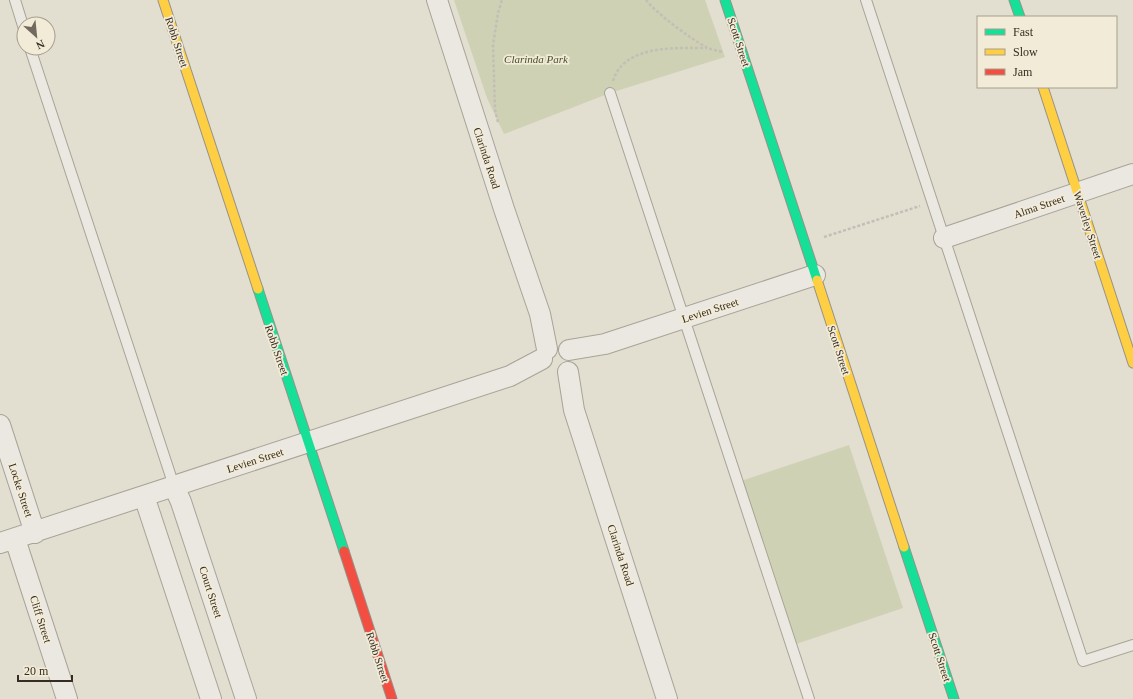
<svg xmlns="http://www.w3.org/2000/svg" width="1133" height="699" font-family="'Times New Roman',serif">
<rect width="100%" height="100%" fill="#e2ded0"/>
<!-- green -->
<path fill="#cfd1b4" d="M454,0h251l20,57 -115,36 -106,41 -17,-36z
M849,445l54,163 -107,36 -55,-163z"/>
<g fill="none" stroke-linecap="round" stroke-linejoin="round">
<defs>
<path id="lane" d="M15,0l9,29
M866,0l217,661 50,-16
M30,48l144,438
M610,93l199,606"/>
<path id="street" d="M437,0l67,209 36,105 7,35
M944,238l189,-64
M569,350l36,-6 210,-69
M568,372l6,38 93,289
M0,425l35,108
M174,486l7,16 65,197
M144,496l67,203
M15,539l52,160
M0,543l510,-167 32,-17"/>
<path id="fast" d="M725,0l92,280
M1014,0l6,17
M258,289l86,262
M904,547l50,152"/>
<path id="slow" d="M163,0l95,289
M1043,87l90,276
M817,280l87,267"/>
<path id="jam" d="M344,551l48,148"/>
</defs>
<!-- lane casing -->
<use href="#lane" stroke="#a8a398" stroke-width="12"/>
<!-- street casing -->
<use href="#street" stroke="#a8a398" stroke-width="22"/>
<!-- fast casing -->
<use href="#fast" stroke="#979288" stroke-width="11"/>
<!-- slow casing -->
<use href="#slow" stroke="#979288" stroke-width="11"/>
<!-- jam casing -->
<use href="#jam" stroke="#979288" stroke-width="11"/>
<!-- path -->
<path stroke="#c3bfb7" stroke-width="2.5" stroke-dasharray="3 2" stroke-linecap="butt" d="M646,0c11,14 45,39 60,47 5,3 11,3 16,5
M613,81c11,-37 64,-33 94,-33
M498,122l-3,-12 -2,-65 5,-32 4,-13
M824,237l96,-31"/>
<!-- lane -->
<use href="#lane" stroke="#eae8e0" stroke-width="10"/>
<!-- street -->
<use href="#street" stroke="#eae8e0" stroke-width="20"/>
<!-- fast -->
<use href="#fast" stroke="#16e098" stroke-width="9"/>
<!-- slow -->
<use href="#slow" stroke="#ffcf43" stroke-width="9"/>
<!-- jam -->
<use href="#jam" stroke="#f24e42" stroke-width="9"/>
</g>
<g text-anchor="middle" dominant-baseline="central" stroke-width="3.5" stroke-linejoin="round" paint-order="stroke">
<!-- street labels -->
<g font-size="11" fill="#362c21" stroke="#f2ebd7">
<text transform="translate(177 42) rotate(72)">Robb Street</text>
<text transform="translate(739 42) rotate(72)">Scott Street</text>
<text transform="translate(487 158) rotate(72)">Clarinda Road</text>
<text transform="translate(1039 206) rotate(-19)">Alma Street</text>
<text transform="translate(1088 225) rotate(72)">Waverley Street</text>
<text transform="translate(710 310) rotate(-18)">Levien Street</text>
<text transform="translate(277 350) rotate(71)">Robb Street</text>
<text transform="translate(839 350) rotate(72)">Scott Street</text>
<text transform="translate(255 460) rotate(-18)">Levien Street</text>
<text transform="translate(21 490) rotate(72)">Locke Street</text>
<text transform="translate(621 555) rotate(72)">Clarinda Road</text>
<text transform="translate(211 592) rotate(72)">Court Street</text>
<text transform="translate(41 619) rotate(72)">Cliff Street</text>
<text transform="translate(378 657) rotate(72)">Robb Street</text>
<text transform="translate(940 657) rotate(72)">Scott Street</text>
</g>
<!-- park labels -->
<g font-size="11" font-style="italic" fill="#45502a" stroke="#f2ebd7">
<text x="536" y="59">Clarinda Park</text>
</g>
</g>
<!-- legend -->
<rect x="977" y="16" width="140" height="72" fill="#f2ebd7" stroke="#a79f8e"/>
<rect x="985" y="29" width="20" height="6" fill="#16e098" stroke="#a79f8e"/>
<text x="1013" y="36" font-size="12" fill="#362c21">Fast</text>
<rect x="985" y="49" width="20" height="6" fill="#ffcf43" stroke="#a79f8e"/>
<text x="1013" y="56" font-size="12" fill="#362c21">Slow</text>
<rect x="985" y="69" width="20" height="6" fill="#f24e42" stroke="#a79f8e"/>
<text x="1013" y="76" font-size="12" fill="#362c21">Jam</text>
<!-- north arrow -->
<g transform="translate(36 36) rotate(153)"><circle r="19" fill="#f2ebd7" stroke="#a79f8e"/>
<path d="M0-3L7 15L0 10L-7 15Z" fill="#726a5e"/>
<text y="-6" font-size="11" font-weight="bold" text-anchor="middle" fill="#362c21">N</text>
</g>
<!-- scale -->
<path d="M18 675v6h54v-6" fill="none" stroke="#362c21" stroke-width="2"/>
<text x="24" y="675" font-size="12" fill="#362c21" stroke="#f2ebd7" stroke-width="3" paint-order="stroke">20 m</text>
</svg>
